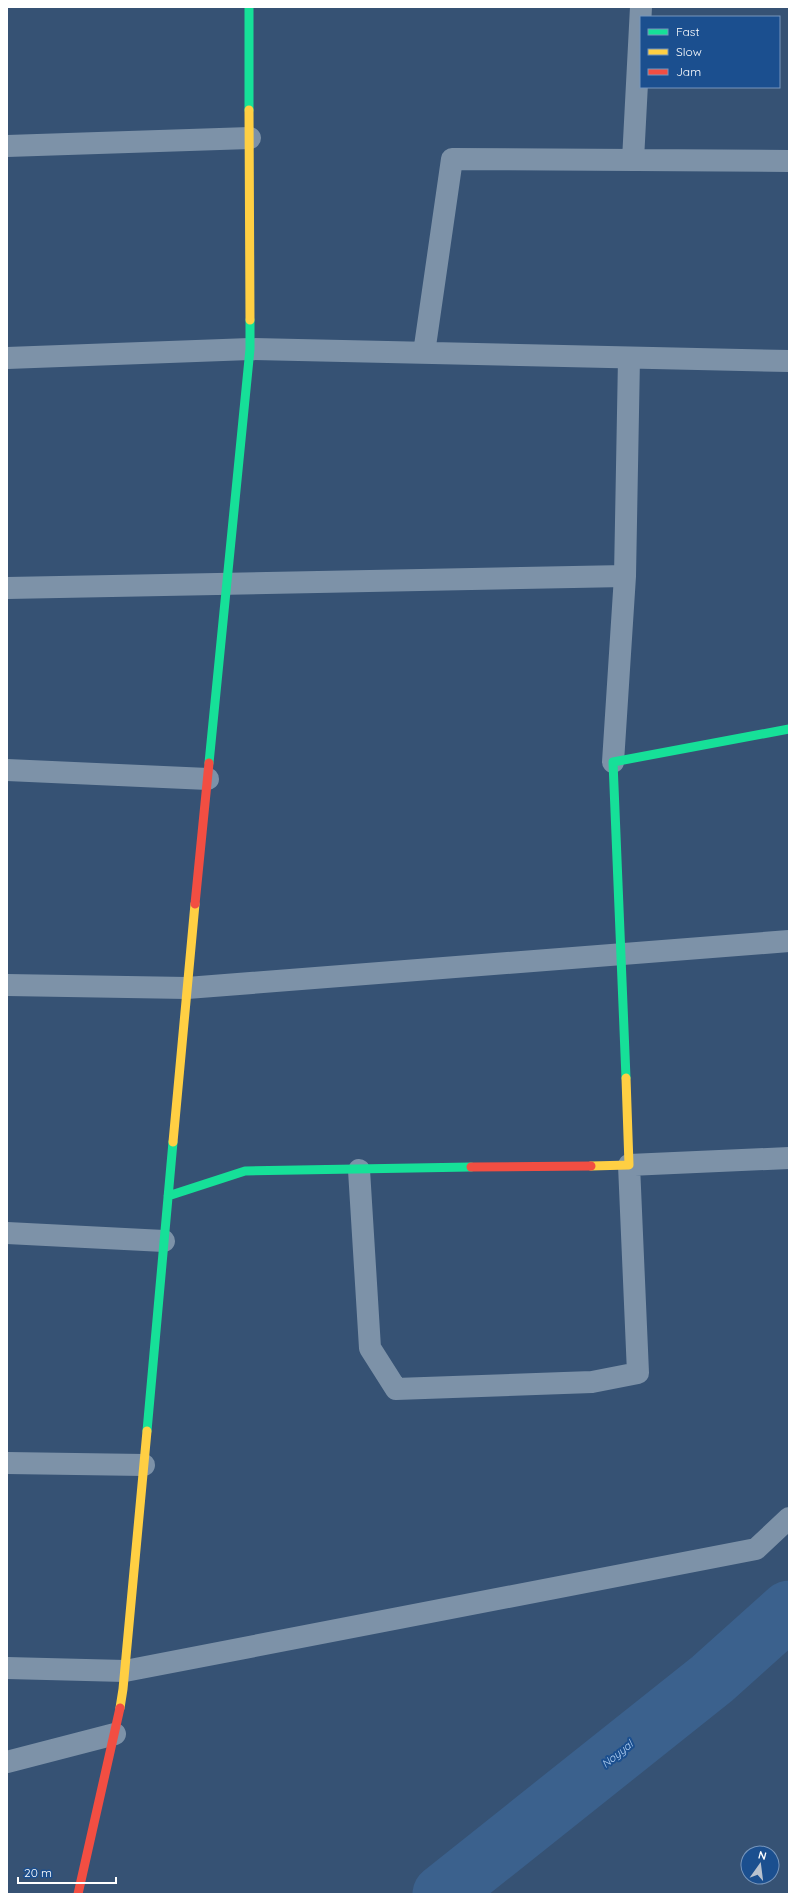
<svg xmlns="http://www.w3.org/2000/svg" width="796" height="1901" font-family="Quicksand,sans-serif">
<rect width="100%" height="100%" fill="#365274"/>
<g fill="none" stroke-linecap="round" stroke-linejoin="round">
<!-- river -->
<path stroke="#3b618d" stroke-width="59" d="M442,1894l270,-215 77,-69"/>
<!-- street -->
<path stroke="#7d92a8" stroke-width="22" d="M7,146l243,-8
M633,160l8,-153
M424,353l28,-194 337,2
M7,358l243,-9 539,12
M7,588l618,-12
M613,762l12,-186 4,-218
M7,770l201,9
M7,985l180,3 602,-47
M359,1170l11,178 26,41 196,-7 46,-9 -9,-208 160,-7
M7,1233l157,8
M7,1463l137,2
M7,1668l118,3 631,-122 33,-31
M7,1762l108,-28"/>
<!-- fast -->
<path stroke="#16e098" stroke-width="9" d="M249,7v103
M209,763l41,-414v-29
M626,1078l-13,-316 176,-33
M168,1196l77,-25 226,-4
M147,1431l26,-289"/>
<!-- slow -->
<path stroke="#ffcf43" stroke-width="9" d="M249,110l1,210
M173,1142l22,-238
M591,1166l38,-1 -3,-87
M120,1708l3,-19 24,-258"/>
<!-- jam -->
<path stroke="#f24e42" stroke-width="9" d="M195,904l14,-141
M471,1167l120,-1
M78,1894l42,-186"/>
</g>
<g text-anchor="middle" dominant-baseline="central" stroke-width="4" stroke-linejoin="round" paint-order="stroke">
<!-- water labels -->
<g font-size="11" font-style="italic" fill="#b5d3f5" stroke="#1b4f8f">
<text transform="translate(617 1754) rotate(-39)">Noyyal</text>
</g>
</g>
<!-- border -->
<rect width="796" height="1901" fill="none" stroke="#ffffff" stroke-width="16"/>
<!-- legend -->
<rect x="640" y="16" width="140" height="72" fill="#1b4f8f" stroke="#7695bc"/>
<rect x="648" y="29" width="20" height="6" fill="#16e098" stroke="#7695bc"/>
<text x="676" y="36" font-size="12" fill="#ffffff">Fast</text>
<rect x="648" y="49" width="20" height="6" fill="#ffcf43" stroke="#7695bc"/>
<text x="676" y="56" font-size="12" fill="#ffffff">Slow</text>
<rect x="648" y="69" width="20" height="6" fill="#f24e42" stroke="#7695bc"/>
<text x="676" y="76" font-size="12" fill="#ffffff">Jam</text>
<!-- north arrow -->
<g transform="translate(760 1865) rotate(14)"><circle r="19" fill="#1b4f8f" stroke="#7695bc"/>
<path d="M0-3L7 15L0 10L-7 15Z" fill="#b9c2ce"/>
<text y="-6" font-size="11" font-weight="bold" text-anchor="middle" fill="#ffffff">N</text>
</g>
<!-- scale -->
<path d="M18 1877v6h98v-6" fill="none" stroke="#ffffff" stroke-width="2"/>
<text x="24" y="1877" font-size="12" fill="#ffffff" stroke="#1b4f8f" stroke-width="3" paint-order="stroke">20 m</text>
</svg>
